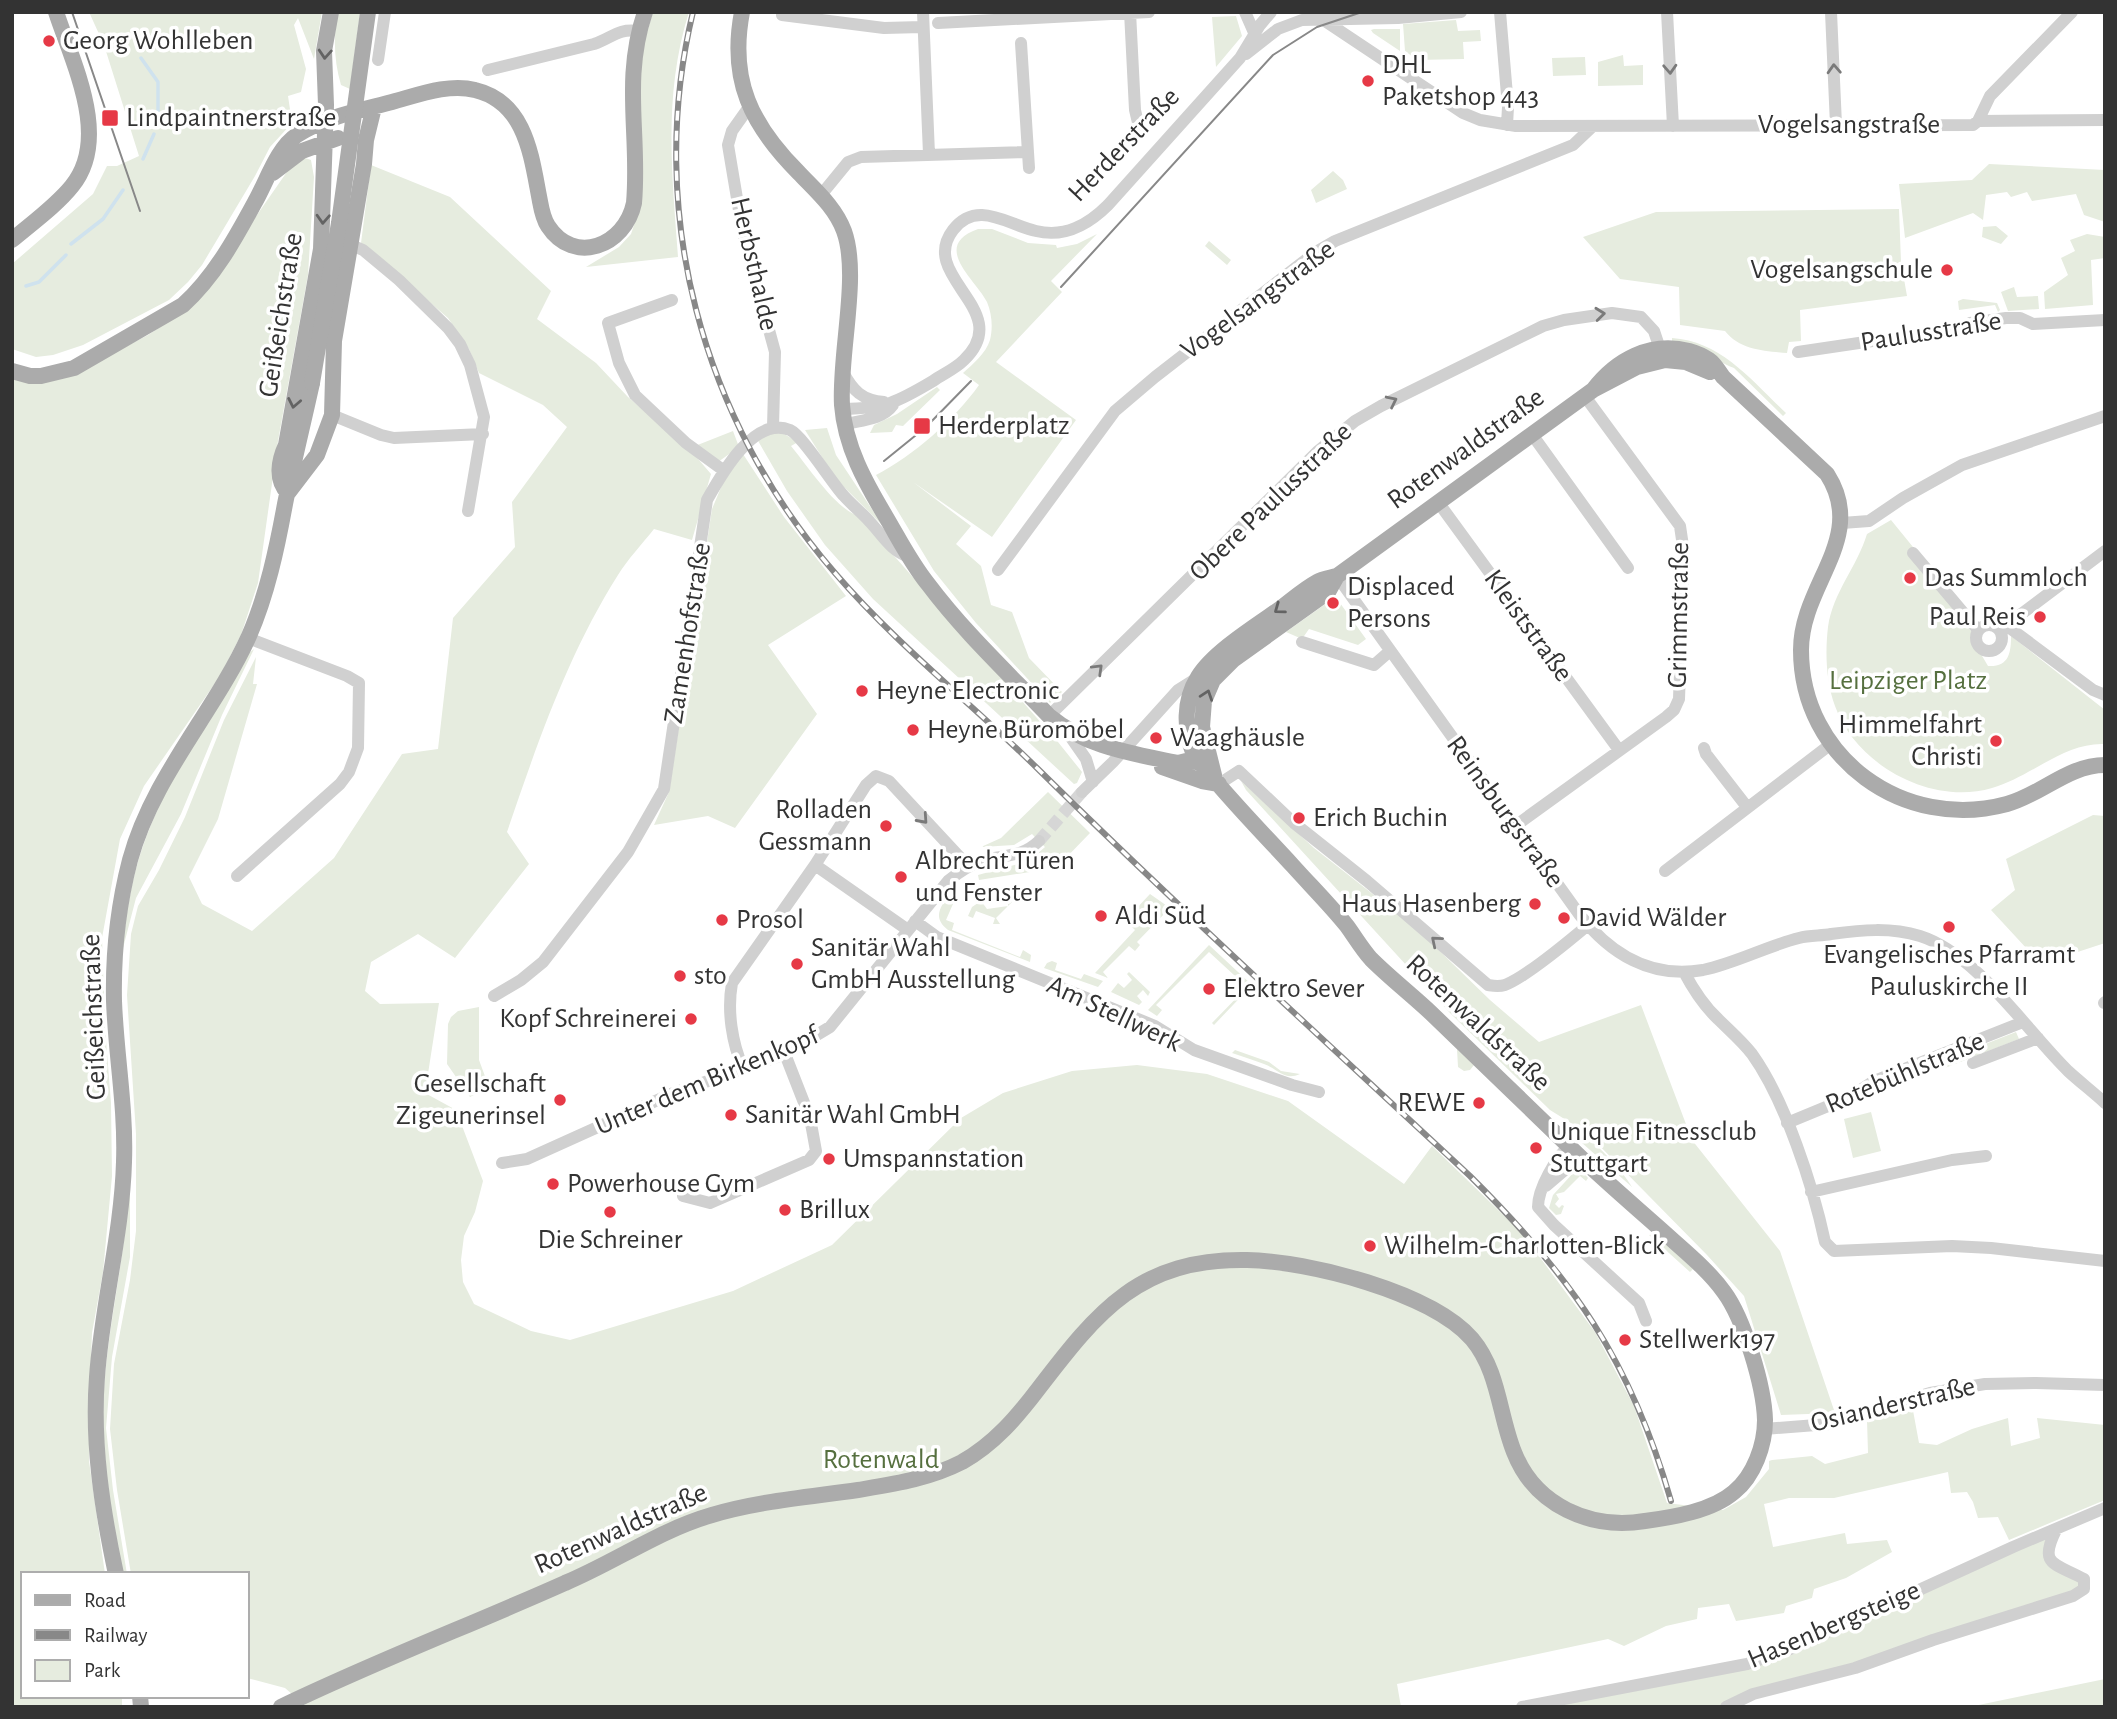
<svg xmlns="http://www.w3.org/2000/svg" width="2117" height="1719" font-family="'Alegreya Sans',sans-serif">
<rect width="100%" height="100%" fill="#fff"/>
<!-- green -->
<path fill="#e6ecdf" d="M89,12h233l-8,47 -16,-41 -4,7 12,44 -5,23 -13,4 4,27 -22,24 -15,29 -53,89 -14,17 -19,18 -86,45 -30,10 -17,2 -24,-8v-85l81,-70 14,-28h10l22,-10 -35,-111z
M338,12h22l-10,77 -9,-4c-7,-24 -8,-49 -3,-73z
M653,12h36c-26,82 -17,162 -11,245l-92,10 33,-20 12,-13 11,-33 -4,-138z
M1236,16l6,20 -26,31 -4,-50z
M1456,20l2,11 22,-1 1,11 -18,1 1,17 -47,1 -12,-9 -2,-27z
M1374,29h26v22l-27,-18 -2,-3z
M1623,55l1,11 19,-1v20l-45,1v-24z
M1585,57l1,18 -33,1 -1,-18z
M305,158l6,2 3,17 -6,98 -30,166 -20,142 -17,52 -21,41 -76,110 -24,53 -18,99 3,90 6,75 1,73 -9,96 -11,61 -3,74v54l16,113h-82v122h99v11h-110v-1330l75,-10 61,-32 47,-31 96,-138z
M1989,164l116,6v52l-21,-7 -8,-21 -44,7 -5,-9 -16,5 -4,-5 -21,3 -3,25 -10,-7 -68,25 -6,-54 73,-4z
M371,165l79,32 101,94 -14,28 59,44 32,34 65,56 18,21 -19,66 -38,-11c-12,15 -26,30 -36,46 -50,79 -81,169 -111,257l22,32 -74,94 -37,-24 -47,28 -6,29 15,13 59,-1 -14,90 31,17 27,71 -8,31 -11,24 -3,24 2,22 11,22 57,27 39,9 163,-49 99,-46 129,-127 42,-25 69,-22 65,-6 70,9 81,27 116,83 28,-38 90,87 73,99 39,74 33,97 56,7 23,-13 23,-28v-8l3,-1 40,-4 13,8 43,-11 -1,-33 45,-15 7,38 18,2 35,-16 36,-11 3,28 29,-8 -3,-20 68,7v75l-96,40 -11,-23 -20,1 -5,-16 -6,-10 -16,1 -3,-21 -114,26h-45l-25,6 9,43 72,-14 2,11 40,-4 5,12 -46,26 -32,11 -2,9 -26,8 -2,7 -48,8 -7,-17 -31,4 -1,11 -31,7 -42,20 -16,-7 -211,45 4,23h-1094l-22,-19 -38,-10v-104h-116l-14,-84 -7,-61 4,-65 16,-84 6,-49v-97l-9,-139 4,-61 7,-28 21,-36 26,-53 39,-97 32,-63 -3,27h4l-39,135 -29,58 13,27 50,27 82,-73 68,-104 36,-5 15,-131 62,-71 -3,-45 55,-75 -24,-22 -64,-32 -10,-24 -21,-31 -87,-75z
M1333,171l10,9 4,9 -31,14 -5,-13z
M1899,209l2,53 6,34 -107,14 1,31 -12,1 -2,11c-23,-2 -47,-3 -62,-22l-45,-6 -1,-38 -59,-8 -37,-42 73,-25z
M1996,226l12,10 -7,8 -19,-7 1,-10z
M978,229h14l36,14 28,2 1,3 20,-4 20,-10 -46,47 11,11 -66,70 80,58 -84,117 -79,-55 58,44 -15,18 25,22 10,39 21,7 17,46 33,34 -12,11 -74,-80 -42,-52 -58,-96c37,-19 79,-56 103,-90l-16,-12c10,-9 23,-20 27,-33 3,-12 2,-26 -3,-38 -11,-22 -57,-56 -9,-73z
M2087,234l18,3v21l-14,2 2,45 -48,4 -1,-17 24,-17 -7,-17 14,-7 -5,-11z
M1209,241l22,19 -4,5 -22,-19z
M2014,287l3,10 21,-1 1,13 -31,2 -7,-19z
M1963,299l34,4 3,7 -2,2 -3,-7 -36,5 -1,-9z
M1672,338c49,3 80,43 114,75l-3,3 -49,-48c-25,-9 -29,-25 -62,-27z
M937,387l3,3 -37,36 -7,-1 -4,7 -22,1 4,-8 23,-11z
M827,428l9,27 47,71 -48,-48 -30,-48z
M733,431l6,16 -21,15 -23,-16z
M774,432l10,2 14,8 -7,4c16,19 45,64 68,70l199,226 24,30 -5,11 -3,1 -201,-185 -48,-54 -38,-54 -30,-52z
M743,454l41,63 62,79 -78,49 49,69 -82,114 -27,-12 -54,9 15,-33 43,-283 15,-36z
M1891,520l22,27 -5,7 68,83 2,12 10,17c21,1 23,-13 23,-30l94,74v34c-41,-2 -74,33 -113,44 -61,18 -136,-23 -157,-82 -9,-25 -10,-53 -7,-79 5,-35 29,-60 39,-93z
M1331,600h5l4,3 26,36 -8,6 -49,-16 -7,10 -16,-7z
M254,649l-32,66 -41,99 -45,84 -14,54c4,-36 9,-72 21,-106 24,-69 68,-130 106,-193z
M1241,781l73,67 102,80 74,72 49,42 102,-37 51,135 88,111 55,162 -54,2 -37,-119 -37,-41 -120,-122 -37,-23 -100,-97 -204,-223z
M1048,792l42,41 -29,30 -5,-5 -14,12 -63,10 -1,-5 51,-14 16,-14 -13,-13 -18,11 -33,2 20,-9z
M2093,815l12,1v127l-64,21 -50,-54 24,-20 -9,-31z
M951,893l5,4 -10,23 8,3 -2,7 68,27 3,-7 8,5 -1,7 -82,-32c-16,-12 -8,-24 3,-37z
M1020,894l5,4 -2,2 -5,-4 -22,22 4,6h-7l2,-6 -19,-7 -3,7 -5,-2 4,-9 9,-6 6,8 21,-3v-3l3,-1v-7z
M1150,894l20,14 -33,34 3,3 -5,6 -6,-5 -26,26 5,6 -13,-5 40,-43 -4,-4 10,-8 -6,-8z
M1209,945l43,40 -38,40 -2,-2 35,-36 -38,-35 -53,53 6,5 -5,6 -9,-6z
M1052,961l5,2 -2,7 26,9 3,-5 19,7 -5,6 -54,-19 3,-5z
M1129,972l21,20 -2,4 -5,-6 -6,6 5,6 -3,3 -28,-13 7,-9 6,5 8,-8 -5,-6z
M479,1007v53l10,27 -19,10 -23,-33 1,-40 3,-7 7,-6z
M2016,1032l3,7 -74,29 -3,-7z
M1457,1049l17,16 -4,5 -6,1 -6,-4z
M1235,1050l34,12 12,9 19,3c-16,7 -22,-5 -36,-10 -10,-4 -21,-7 -32,-11z
M1871,1112l10,39 -28,7 -9,-39z
M1568,1126c19,6 54,43 64,61l-67,-59z
M1575,1171l8,1 5,6 -2,3 -6,-5 -16,16 -8,2 3,5 -4,5 4,4 3,-3 2,1 -3,8 -5,1 -7,-7 4,-13z
M130,1182v75l-18,100 -6,71 7,62 14,84h-4c-12,-62 -23,-123 -19,-186 5,-69 22,-137 26,-206z
M1656,1234l37,35 -3,3 -41,-37z
M2051,1534l-7,21 38,26v7l-361,119h-169l198,-41z
M2105,1679v28h-136z"/>
<g fill="none" stroke-linecap="round" stroke-linejoin="round">
<!-- stream -->
<path stroke="#cfe2ee" stroke-width="3.5" d="M141,58l17,24v33
M143,159l11,-25
M71,244l32,-25 20,-29
M26,286l13,-4 27,-27"/>
<!-- minor-tunnel -->
<path stroke="#d6d6d6" stroke-width="12" stroke-dasharray="12 6" stroke-linecap="butt" d="M1039,841l43,-49"/>
<!-- minor -->
<path stroke="#d0d0d0" stroke-width="12" d="M923,12l6,142
M1130,12l5,98 4,17
M1245,12l11,25
M1500,12l8,95 -1,18
M1667,12l6,114
M1831,12l5,113
M782,15l102,13 38,-1
M1322,19l141,94 17,7 36,6 457,-1 5,-4 127,-1
M938,23l211,-11
M1021,43l8,125
M1246,54l32,-25 24,-9 96,-2 63,-6
M378,60l7,-48
M488,70l106,-26c18,-6 24,-16 44,-13
M749,107l-17,24 -4,14 15,89 32,118 -2,75
M1978,121l12,-25 82,-84
M821,195l27,-33 13,-5 167,-5
M351,245l12,5 36,30 49,48 12,16 10,21 14,52 -16,94
M672,300l-64,23 11,40 16,32 51,48 37,27
M1798,352l162,-24 10,-5 36,-5h14l13,6 72,-4
M843,372c10,19 19,28 41,30
M843,409c43,-1 53,-6 90,-28 10,-7 22,-12 31,-21 52,-50 -47,-83 -11,-130 24,-31 55,-5 83,1 29,7 52,-6 72,-26l132,-147 20,-33 11,-13
M332,415l49,20 13,3 89,-4
M845,424c17,-4 37,-4 48,-19
M1531,433l97,135
M1438,502l181,248
M1842,523l27,-2 34,-23 59,-33 143,-49
M1913,553l65,77
M998,570l117,-159 40,-34 161,-125 19,-11 238,-96 19,-18
M1337,576l242,338c31,40 72,65 124,56 33,-7 64,-24 96,-32 11,-3 22,-2 32,-4 31,-4 59,-7 89,2 57,18 106,94 148,135 12,11 25,21 37,32
M1976 638a13 13 0 1 1 26 0a13 13 0 1 1-26 0Z
M2007,626l86,64 12,5
M2000,630l105,-79
M1302,642l72,23 16,-14
M1049,716l268,-264 38,-31 26,-15 162,-80 21,-6 48,-7 29,4 13,14 8,24
M1065,729l21,30 7,23
M1704,748l2,6 41,53
M1219,784l20,-13 55,52 73,58 121,104c6,1 10,2 17,0 21,-8 64,-44 83,-60
M1082,792l31,-30 65,-72 19,-12
M1515,826l151,-109 8,-7 5,-11 5,-146 -4,-27 -96,-131
M815,865l93,65
M1665,871l166,-127
M237,876l103,-92 9,-12 9,-24 1,-65 -12,-7 -99,-38
M915,921l22,16 218,89 39,24 98,35 27,7
M1684,972c9,17 20,34 34,47 11,11 24,22 34,35 33,46 61,132 73,188l9,9 118,-5 39,2 114,13
M494,996l27,-16 22,-18 85,-110 36,-63 43,-289c14,-25 47,-85 83,-70 13,6 41,52 54,66 8,9 18,17 26,26 14,15 20,28 39,35
M2104,1003l1,-1
M1973,1063l65,-25
M743,1068c-11,-25 -16,-57 -11,-85l83,-118 51,-80 10,-9 13,5 79,85
M1787,1123l63,-26 24,-16 149,-59
M1569,1146c-13,12 -31,42 -31,61l16,18 85,78 7,18
M502,1163l25,-4 144,-65 114,-40 45,-27 118,-146c11,-9 21,-16 34,-20 23,-7 39,-3 57,-20
M1546,1186l34,-29
M1811,1192l141,-32 34,-4
M683,1196l27,7 99,-43 7,-9 -6,-33 -25,-64
M1764,1429l65,-5 101,-31 55,-9 51,-1 69,2
M1522,1707l225,-43 43,-15 223,-102 92,-39
M1726,1707l27,-13 102,-26 78,-28 140,-44 11,-7v-10c-29,-16 -46,-13 -28,-49"/>
<!-- major -->
<path stroke="#ababab" stroke-width="16" d="M331,12l-7,39 2,54 -5,144 -35,196c-7,15 -11,35 2,48l29,-38 15,-40 2,-74 30,-177 2,-24 8,-33
M742,12c-13,68 9,113 57,161 17,18 36,34 45,58 16,44 -5,123 -2,174 3,41 23,77 44,112 13,22 25,46 42,67 36,48 80,89 121,132 39,32 82,37 129,47l12,-3 10,3
M273,173l29,-22 36,-13
M12,240c20,-17 44,-34 60,-54 39,-48 1,-122 -16,-174
M12,371l18,5h11l33,-8 109,-63c31,-28 52,-66 72,-103 12,-21 22,-54 42,-67 27,-18 65,-25 95,-33 26,-7 57,-19 83,-12 50,12 56,64 64,106 2,10 3,21 9,30 26,40 77,20 86,-23 6,-67 -12,-123 11,-191
M1593,390c23,-30 57,-49 96,-39 7,2 14,5 20,9 6,4 10,12 14,17l104,97c41,64 -26,110 -26,176 0,108 103,182 206,154 34,-9 61,-39 98,-39
M1162,767l40,14 17,3
M1214,775l-12,-48 2,-26 9,-21 20,-20 95,-68 9,-16 256,-186 44,-23 28,-7 21,2 24,10
M116,1574c-14,-65 -24,-131 -19,-197 5,-72 25,-143 27,-215 2,-54 -8,-107 -10,-161 -1,-48 4,-95 16,-141 23,-84 84,-147 119,-224 18,-41 28,-88 36,-132 8,-40 18,-80 27,-121
M140,1696l1,11
M281,1707c93,-45 190,-82 284,-124 50,-21 95,-53 147,-68 47,-14 98,-18 146,-25 36,-6 71,-11 104,-28 32,-18 55,-45 77,-74 59,-77 101,-130 208,-128 61,1 184,32 225,79 27,32 27,76 42,113 21,54 77,78 131,69 29,-4 67,-10 89,-29 20,-16 31,-47 31,-72 -1,-34 -21,-101 -41,-128 -13,-18 -30,-33 -47,-48 -33,-30 -68,-59 -100,-90 -49,-47 -97,-94 -146,-141 -19,-18 -41,-35 -60,-54 -9,-10 -16,-22 -24,-33 -17,-21 -36,-40 -54,-60 -33,-36 -69,-72 -99,-111 -10,-25 -11,-54 4,-78 15,-25 59,-52 83,-69 12,-9 23,-19 36,-26 6,-4 13,-4 20,-6"/>
<!-- tram -->
<path stroke="#888" stroke-width="2" d="M72,12l68,199
M1061,287l212,-232 44,-28 45,-15
M884,461l42,-34 45,-46"/>
<defs>
<path id="rail" d="M693,12c-48,199 9,408 142,561 61,71 136,130 203,196 141,139 287,272 432,407 102,101 161,185 201,325"/>
</defs>
<!-- rail casing -->
<use href="#rail" stroke="#888" stroke-width="6"/>
<!-- rail -->
<use href="#rail" stroke="#fff" stroke-width="3.5" stroke-dasharray="10" stroke-linecap="butt"/>
<!-- major-bridge -->
<path stroke="#ababab" stroke-width="16" d="M312,383l27,-160 29,-211"/>
</g>
<!-- one-way arrows -->
<defs><path id="oneway-chevron" d="M-2-3.5L2.5 0L-2 3.5" fill="none" stroke-width="1.6" stroke-linecap="round" stroke-linejoin="round" transform="scale(1.75)"/></defs>
<g stroke="#636363">
<use href="#oneway-chevron" transform="translate(325 54) rotate(94)"/>
<use href="#oneway-chevron" transform="translate(323 219) rotate(93)"/>
<use href="#oneway-chevron" transform="translate(294 403) rotate(101)"/>
<use href="#oneway-chevron" transform="translate(1279 609) rotate(144)"/>
<use href="#oneway-chevron" transform="translate(1207 695) rotate(-71)"/>
</g>
<g stroke="#7a7a7a">
<use href="#oneway-chevron" transform="translate(1670 69) rotate(87)"/>
<use href="#oneway-chevron" transform="translate(1834 69) rotate(-93)"/>
<use href="#oneway-chevron" transform="translate(1600 314) rotate(-6)"/>
<use href="#oneway-chevron" transform="translate(1392 401) rotate(-26)"/>
<use href="#oneway-chevron" transform="translate(1098 669) rotate(-44)"/>
<use href="#oneway-chevron" transform="translate(923 819) rotate(48)"/>
<use href="#oneway-chevron" transform="translate(1436 941) rotate(-140)"/>
</g>
<!-- markers -->
<g fill="#e63946" stroke="#fff" stroke-width="2.5">
<circle cx="49" cy="41" r="7"/>
<circle cx="1368" cy="81" r="7"/>
<rect x="101" y="109" width="18" height="18" rx="3.5"/>
<circle cx="1947" cy="270" r="7"/>
<rect x="913" y="417" width="18" height="18" rx="3.5"/>
<circle cx="1910" cy="578" r="7"/>
<circle cx="1333" cy="603" r="7"/>
<circle cx="2040" cy="617" r="7"/>
<circle cx="862" cy="691" r="7"/>
<circle cx="913" cy="730" r="7"/>
<circle cx="1156" cy="738" r="7"/>
<circle cx="1996" cy="741" r="7"/>
<circle cx="1299" cy="818" r="7"/>
<circle cx="886" cy="826" r="7"/>
<circle cx="901" cy="877" r="7"/>
<circle cx="1535" cy="904" r="7"/>
<circle cx="1101" cy="916" r="7"/>
<circle cx="1564" cy="918" r="7"/>
<circle cx="722" cy="920" r="7"/>
<circle cx="1949" cy="927" r="7"/>
<circle cx="797" cy="964" r="7"/>
<circle cx="680" cy="976" r="7"/>
<circle cx="1209" cy="989" r="7"/>
<circle cx="691" cy="1019" r="7"/>
<circle cx="560" cy="1100" r="7"/>
<circle cx="1479" cy="1103" r="7"/>
<circle cx="731" cy="1115" r="7"/>
<circle cx="1536" cy="1148" r="7"/>
<circle cx="829" cy="1159" r="7"/>
<circle cx="553" cy="1184" r="7"/>
<circle cx="785" cy="1210" r="7"/>
<circle cx="610" cy="1212" r="7"/>
<circle cx="1370" cy="1246" r="7"/>
<circle cx="1625" cy="1340" r="7"/>
</g>
<g text-anchor="middle" dominant-baseline="central" stroke-width="7" stroke-linejoin="round" paint-order="stroke">
<!-- poi labels -->
<g font-size="28" fill="#333" stroke="#fff" text-anchor="start">
<text x="63" y="41">Georg Wohlleben</text>
<text x="1382" y="65">DHL<tspan x="1382" dy="32">Paketshop 443</tspan></text>
<text x="126" y="118">Lindpaintnerstraße</text>
<text x="1933" y="270" text-anchor="end">Vogelsangschule</text>
<text x="938" y="426">Herderplatz</text>
<text x="1924" y="578">Das Summloch</text>
<text x="1347" y="587">Displaced<tspan x="1347" dy="32">Persons</tspan></text>
<text x="2026" y="617" text-anchor="end">Paul Reis</text>
<text x="876" y="691">Heyne Electronic</text>
<text x="1982" y="725" text-anchor="end">Himmelfahrt<tspan x="1982" dy="32">Christi</tspan></text>
<text x="927" y="730">Heyne Büromöbel</text>
<text x="1170" y="738">Waaghäusle</text>
<text x="872" y="810" text-anchor="end">Rolladen<tspan x="872" dy="32">Gessmann</tspan></text>
<text x="1313" y="818">Erich Buchin</text>
<text x="915" y="861">Albrecht Türen<tspan x="915" dy="32">und Fenster</tspan></text>
<text x="1521" y="904" text-anchor="end">Haus Hasenberg</text>
<text x="1115" y="916">Aldi Süd</text>
<text x="1578" y="918">David Wälder</text>
<text x="736" y="920">Prosol</text>
<text x="811" y="948">Sanitär Wahl<tspan x="811" dy="32">GmbH Ausstellung</tspan></text>
<text x="1949" y="955" text-anchor="middle">Evangelisches Pfarramt<tspan x="1949" dy="32">Pauluskirche II</tspan></text>
<text x="694" y="976">sto</text>
<text x="1223" y="989">Elektro Sever</text>
<text x="677" y="1019" text-anchor="end">Kopf Schreinerei</text>
<text x="546" y="1084" text-anchor="end">Gesellschaft<tspan x="546" dy="32">Zigeunerinsel</tspan></text>
<text x="1465" y="1103" text-anchor="end">REWE</text>
<text x="745" y="1115">Sanitär Wahl GmbH</text>
<text x="1550" y="1132">Unique Fitnessclub<tspan x="1550" dy="32">Stuttgart</tspan></text>
<text x="843" y="1159">Umspannstation</text>
<text x="567" y="1184">Powerhouse Gym</text>
<text x="799" y="1210">Brillux</text>
<text x="610" y="1240" text-anchor="middle">Die Schreiner</text>
<text x="1384" y="1246">Wilhelm-Charlotten-Blick</text>
<text x="1639" y="1340">Stellwerk197</text>
</g>
<!-- street labels -->
<g font-size="28" fill="#333" stroke="#fff">
<text x="1849" y="125">Vogelsangstraße</text>
<text transform="translate(1124 145) rotate(-46)">Herderstraße</text>
<text transform="translate(754 264) rotate(77)">Herbsthalde</text>
<text transform="translate(1258 300) rotate(-36)">Vogelsangstraße</text>
<text transform="translate(281 315) rotate(-81)">Geißeichstraße</text>
<text transform="translate(1931 332) rotate(-9)">Paulusstraße</text>
<text transform="translate(1466 449) rotate(-36)">Rotenwaldstraße</text>
<text transform="translate(1271 502) rotate(-44)">Obere Paulusstraße</text>
<text transform="translate(1679 615) rotate(-89)">Grimmstraße</text>
<text transform="translate(1528 626) rotate(54)">Kleiststraße</text>
<text transform="translate(688 633) rotate(-81)">Zamenhofstraße</text>
<text transform="translate(1505 812) rotate(54)">Reinsburgstraße</text>
<text transform="translate(1114 1014) rotate(25)">Am Stellwerk</text>
<text transform="translate(94 1017) rotate(-92)">Geißeichstraße</text>
<text transform="translate(1478 1023) rotate(43)">Rotenwaldstraße</text>
<text transform="translate(1905 1073) rotate(-23)">Rotebühlstraße</text>
<text transform="translate(707 1081) rotate(-23)">Unter dem Birkenkopf</text>
<text transform="translate(1893 1405) rotate(-13)">Osianderstraße</text>
<text transform="translate(621 1529) rotate(-24)">Rotenwaldstraße</text>
<text transform="translate(1834 1625) rotate(-23)">Hasenbergsteige</text>
</g>
<!-- park labels -->
<g font-size="28" fill="#56703f" stroke="#fff">
<text x="1908" y="681">Leipziger Platz</text>
<text x="881" y="1460">Rotenwald</text>
</g>
</g>
<!-- border -->
<rect width="2117" height="1719" fill="none" stroke="#333333" stroke-width="28"/>
<!-- legend -->
<rect x="21" y="1572" width="228" height="126" fill="#ffffff" stroke="#adadad" stroke-width="2"/>
<rect x="35" y="1595" width="35" height="10" fill="#ababab" stroke="#adadad" stroke-width="2"/>
<text x="84" y="1607" font-size="21" fill="#333333">Road</text>
<rect x="35" y="1630" width="35" height="10" fill="#888888" stroke="#adadad" stroke-width="2"/>
<text x="84" y="1642" font-size="21" fill="#333333">Railway</text>
<rect x="35" y="1660" width="35" height="21" fill="#e6ecdf" stroke="#adadad" stroke-width="2"/>
<text x="84" y="1677" font-size="21" fill="#333333">Park</text>
</svg>
